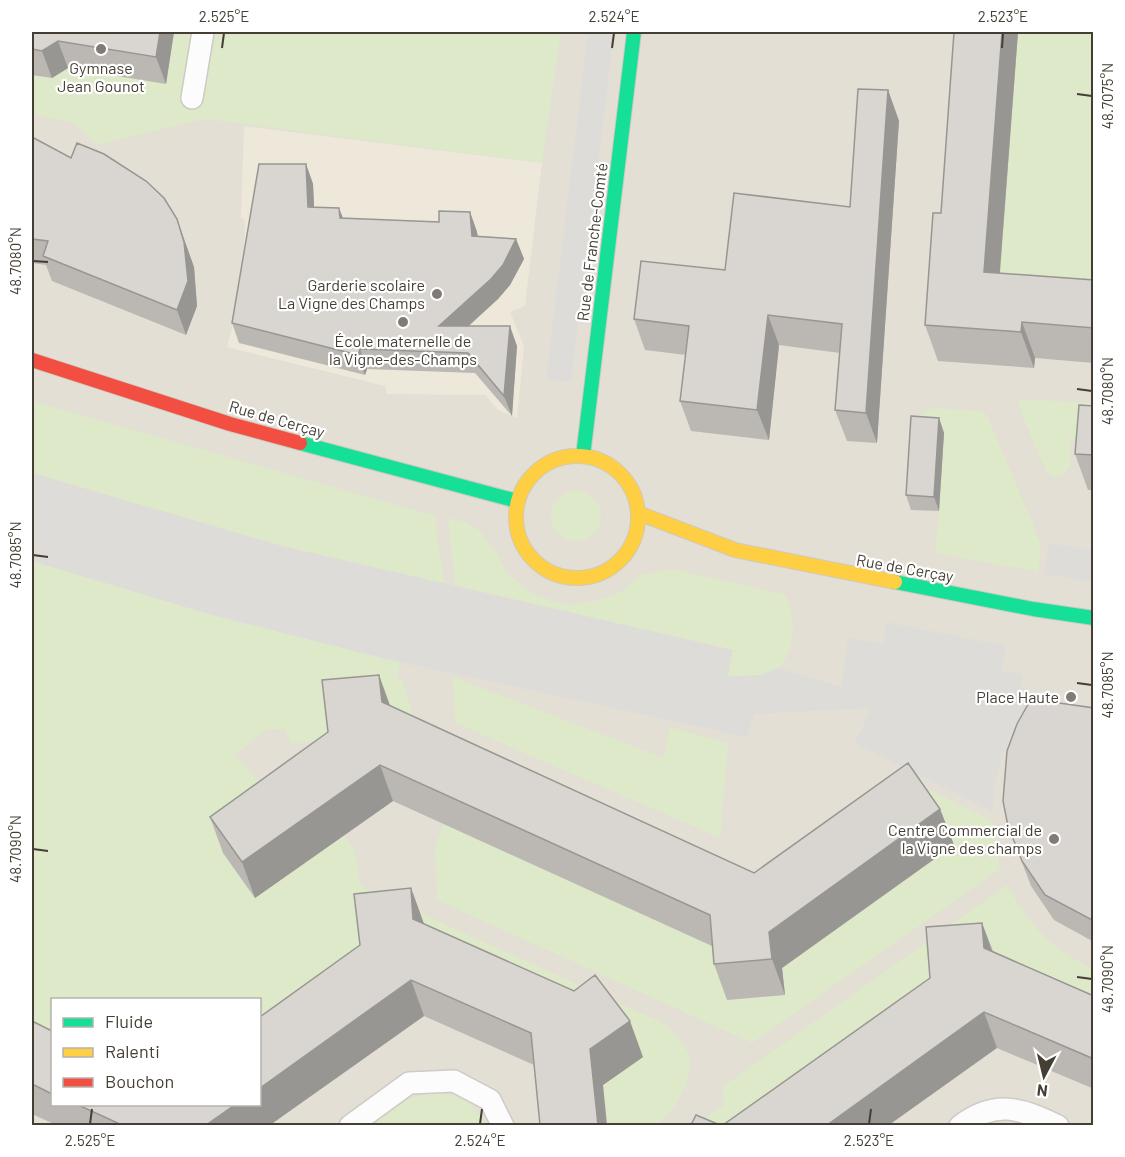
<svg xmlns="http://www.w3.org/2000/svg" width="1125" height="1157" font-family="Barlow,sans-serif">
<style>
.residential{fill:#e3dfd5;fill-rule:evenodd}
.education{fill:#ede8da}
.green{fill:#dde9c8}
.parking{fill:#dedcd8}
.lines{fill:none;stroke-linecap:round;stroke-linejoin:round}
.lane-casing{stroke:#cdcbc6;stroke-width:24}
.fast-casing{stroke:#cecac0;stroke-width:16}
.slow-casing{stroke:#cecac0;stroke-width:16}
.jam-casing{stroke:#cecac0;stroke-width:16}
.lane{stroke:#fdfcfc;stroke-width:21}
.fast{stroke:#16e098;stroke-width:14}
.slow{stroke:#ffcf43;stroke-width:14}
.jam{stroke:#f24e42;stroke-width:14}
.wall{fill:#bbb8b4}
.shaded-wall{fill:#989692}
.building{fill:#d9d6d1;stroke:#989692;stroke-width:1.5}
.ticks{fill:none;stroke:#453e35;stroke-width:2}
.poi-dot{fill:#807b74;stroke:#fff;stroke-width:2}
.labels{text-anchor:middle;stroke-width:4.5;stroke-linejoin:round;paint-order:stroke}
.poi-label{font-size:16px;fill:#453e35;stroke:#fff;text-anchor:end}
.street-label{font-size:16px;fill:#453e35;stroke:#fff}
.neatline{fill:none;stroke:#453e35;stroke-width:2}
.ticks-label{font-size:15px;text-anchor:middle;fill:#453e35}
</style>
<rect width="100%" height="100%" fill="#efede8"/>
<path class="residential" d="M32,32h1061v1093h-1061zM52,1000h208v104h-208z"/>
<path class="education" d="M244,126l298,37 -17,143 -15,6 14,34 -7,72 -19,-8 -13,-15 -98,-1 -2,-8 -158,-39 16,-62 2,-65 -4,-3z"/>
<path class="green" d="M32,32h529l-19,131 -337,-44 -109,26 -22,-22 -42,-9z
M1018,32h75v283l-96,-7z
M1020,399l73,4v38l-23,-2v27l-5,8 -11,3 -7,-4 -29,-68z
M32,401l404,115v15l9,53 -163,-38 -250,-73z
M933,408l48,3 6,4 54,129 -3,28 -103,-19 4,-42 -23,-80 3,-15z
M551 516a25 25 0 1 1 50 0a25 25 0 1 1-50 0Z
M448,518l17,4 14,8 18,23 10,20 24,20 22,8 21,4 25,-5 25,-10 16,-15 31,-6 113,25c12,21 14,55 -6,74 -13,11 -35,9 -50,8l4,-26 -277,-64z
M32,561l184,55 170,43 16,-1 -6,19 6,4 12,37 -76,22 -46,4 -8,-15h-17l-32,26 32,34 -44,65 32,44 89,-63 11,17 6,34 306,139c8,9 19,19 22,31 5,22 -14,59 -34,69 -12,5 -35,0 -48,0l-4,-47 -231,-106 -112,90v-62h-208v61l-20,-10z
M453,677l211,81 6,-31 58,16 -8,95 -265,-115z
M922,791h10l61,30 7,48 -248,174 -315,-143 -2,-53 9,-23 284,129 -1,47 58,-5 -4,-35z
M1007,885c24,42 42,62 86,84v57l-151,-20 -155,119 -94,1 31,-21 -2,-18z
M435,1093c28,3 36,9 52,32l-124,1 33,-25z"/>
<path class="parking" d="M588,32h26l-43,350 -25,-3z
M32,473l250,73 451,104 -5,26 34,-1 15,-7 65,19 6,-50 35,7 3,-22 120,24 -4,24 19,4v13l22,16 -40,49 -8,30 -3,29 -137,-68 16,-35 -117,6 -7,23 -361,-78 -170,-43 -184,-55z
M1049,543l44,7v32l-49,-8z"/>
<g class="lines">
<defs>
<path id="lane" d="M192,98l11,-66
M350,1126l59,-43 45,-2 36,19 13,26
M960,1126c35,-27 61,-18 98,0"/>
<path id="fast" d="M300,443l217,58
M583,456l51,-424
M895,582l138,27 61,9"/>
<path id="slow" d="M516 517a61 61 0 1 1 122 0a61 61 0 1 1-122 0Z
M638,513l97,37 160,32"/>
<path id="jam" d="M32,360l198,64 70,19"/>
</defs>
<use href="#lane" class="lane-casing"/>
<use href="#fast" class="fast-casing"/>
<use href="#slow" class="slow-casing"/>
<use href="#jam" class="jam-casing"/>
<use href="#lane" class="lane"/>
<use href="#fast" class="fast"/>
<use href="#slow" class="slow"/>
<use href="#jam" class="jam"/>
</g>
<path class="wall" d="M32,32h142l-8,52 -98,-16 -16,10 -20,-3z
M954,32h64l-18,241 94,7v83l-59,-5 -1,10 -96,-7 -13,-36 16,-112z
M888,90l11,31 -22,322 -30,-2 -12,-31 5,-57 -61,-8 -10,95 -78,-9 -11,-30 6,-46 -41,-5 -11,-31 91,-49 125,-63z
M32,137l154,108 8,22 3,39 -11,29 -134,-54 -6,-16 -14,-2z
M306,164l7,20 1,23 29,12 96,3 31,-10 7,20 1,4 38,3 8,20 -14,26 -12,14 -29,27 48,20 -5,70 -37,-43 -108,-4 -2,6 -126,-32 -7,-20z
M1094,406v84h-6l-13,-36z
M939,418l5,15 -5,78 -28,-1 -5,-15z
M391,706l363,167 186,-64 14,36 -172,123 3,27 -58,5 -13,-36 -2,-18 -319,-145 -138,97 -32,-45 -13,-36z
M1094,708v234l-40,-22 -23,-34 -23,-60z
M411,888l13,36 219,133 -40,28 -69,-20 -110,-49 -154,109h-214l-24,-11v-93l20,10v73h208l100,-159z
M982,923l11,28 101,45v93l-97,-41 -67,-70z"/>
<path class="shaded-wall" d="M160,32h14l-8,52 -10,-27z
M1002,32h16l-21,276 -13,-36z
M58,41l10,27 -16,10 -10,-27z
M888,90l11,31 -22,322 -11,-30z
M306,164l7,20 2,43 -7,-20z
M339,208l8,20 -7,-10z
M470,212l7,20 2,24 -7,-20z
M177,219l17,48 3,39 -11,29 -9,-25z
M516,239l8,20 -14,26 -12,14 -52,47 -7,-20z
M768,315l11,30 -10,95 -12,-30z
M1022,322l13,36 -1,10 -13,-36z
M510,326l7,20 -5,70 -8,-20z
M360,349l7,20 -2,6 -7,-20z
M939,418l5,15 -5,78 -5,-14z
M379,675l13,36 -10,-9z
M380,765l13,36 -138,97 -13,-36z
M940,809l14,36 -172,123 3,27 -13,-36 -3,-27z
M411,888l13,36 -11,-5z
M982,923l13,36 -11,-11z
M411,980l13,36 -154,109h-64l30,-21h24v-16z
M984,1012l13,36 -108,77h-62z
M630,1021l13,36 -40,28 4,40h-9l-8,-76z"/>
<path class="building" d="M32,32h128l-4,25 -98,-16 -16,10 -10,-2z
M954,32h48l-18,240 110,8v48l-72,-6 -1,10 -96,-7 8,-112h8z
M858,89l30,1 -22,323 -31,-3 7,-86 -74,-9 -11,95 -77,-9 9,-75 -55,-7 7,-58 84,9 9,-77 116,14z
M32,137l39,21 6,-15 27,11 42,27 18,17 13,21 7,23 4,39 -11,29 -134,-54 5,-15 -16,-2z
M259,164h47l2,43 31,1 1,10 99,4v-11l31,1 2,24 44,3 -13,26 -12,14 -52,47h71l-6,70 -36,-43 -108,-4 -2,6 -126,-32z
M1079,405l15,1v49l-19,-1z
M911,416l28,2 -5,79 -28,-2z
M379,675l3,27 372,171 154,-110 32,46 -171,123 3,27 -58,5 -4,-49 -330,-150 -138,97 -32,-45 118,-85 -6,-52z
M1031,699l63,9v213l-49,-26 -23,-34 -14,-35 -5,-25 4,-50 10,-27z
M411,888l2,31 161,72 21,-16 35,46 -40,28 8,76h-58l-9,-92 -120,-53 -151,108v-71l100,-72 -6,-51z
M982,923l2,25 110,48v63l-110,-47 -157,113h-104l207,-147 -4,-51z
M32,1021l20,10v63l-20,-10z
M76,1104h160l-30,21h-84z
M696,1115l24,10h-29z"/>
<path class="ticks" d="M222,48l2,-15M612,48l2,-15M1002,48l1,-15M1077,94l15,2M33,261l15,1M1077,389l15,2M33,555l15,2M1077,683l15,2M33,849l15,2M1077,977l15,2M90,1124l2,-15M480,1124l2,-15M869,1124l2,-15"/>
<g class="poi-dot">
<circle cx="101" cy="49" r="6"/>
<circle cx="437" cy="294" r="6"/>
<circle cx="403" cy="322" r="6"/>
<circle cx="1071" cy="697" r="6"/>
<circle cx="1054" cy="839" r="6"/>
</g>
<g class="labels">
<g class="poi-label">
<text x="101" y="74" text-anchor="middle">Gymnase<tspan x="101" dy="18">Jean Gounot</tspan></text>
<text x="425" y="291">Garderie scolaire<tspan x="425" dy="18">La Vigne des Champs</tspan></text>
<text x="403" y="347" text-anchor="middle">École maternelle de<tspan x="403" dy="18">la Vigne-des-Champs</tspan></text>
<text x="1059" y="703">Place Haute</text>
<text x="1042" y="836">Centre Commercial de<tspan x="1042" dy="18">la Vigne des champs</tspan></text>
</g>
<g class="street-label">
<text transform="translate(592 242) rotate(-83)" y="6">Rue de Franche-Comté</text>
<text transform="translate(277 419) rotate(16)" y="6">Rue de Cerçay</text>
<text transform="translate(905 568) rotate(10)" y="6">Rue de Cerçay</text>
</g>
</g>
<rect width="1125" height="1157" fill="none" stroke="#ffffff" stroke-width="66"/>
<rect x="51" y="998" width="210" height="108" fill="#ffffff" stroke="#b5b2ae" stroke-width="1.5"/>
<rect x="63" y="1018" width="30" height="9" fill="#16e098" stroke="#b5b2ae" stroke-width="1.5"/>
<text x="105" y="1028" font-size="18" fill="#453e35">Fluide</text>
<rect x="63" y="1048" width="30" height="9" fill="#ffcf43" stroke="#b5b2ae" stroke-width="1.5"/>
<text x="105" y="1058" font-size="18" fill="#453e35">Ralenti</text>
<rect x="63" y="1078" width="30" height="9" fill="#f24e42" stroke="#b5b2ae" stroke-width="1.5"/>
<text x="105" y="1088" font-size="18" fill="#453e35">Bouchon</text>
<g transform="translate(1044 1076) rotate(187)" stroke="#ffffff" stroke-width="4.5" paint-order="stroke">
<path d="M0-4.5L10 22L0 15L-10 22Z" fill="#453e35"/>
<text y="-9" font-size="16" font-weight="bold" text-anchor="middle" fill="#453e35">N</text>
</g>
<rect x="33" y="33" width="1059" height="1091" class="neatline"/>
<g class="ticks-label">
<text x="224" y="22">2.525°E</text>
<text x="614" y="22">2.524°E</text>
<text x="1003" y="22">2.523°E</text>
<text transform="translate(1108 96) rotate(-90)" y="5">48.7075°N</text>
<text transform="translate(16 261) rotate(-90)" y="5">48.7080°N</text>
<text transform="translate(1108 391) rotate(-90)" y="5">48.7080°N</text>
<text transform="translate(16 555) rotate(-90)" y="5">48.7085°N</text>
<text transform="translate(1108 685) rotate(-90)" y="5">48.7085°N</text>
<text transform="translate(16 849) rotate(-90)" y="5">48.7090°N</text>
<text transform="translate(1108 979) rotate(-90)" y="5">48.7090°N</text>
<text x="90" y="1146">2.525°E</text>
<text x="480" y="1146">2.524°E</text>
<text x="869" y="1146">2.523°E</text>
</g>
</svg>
